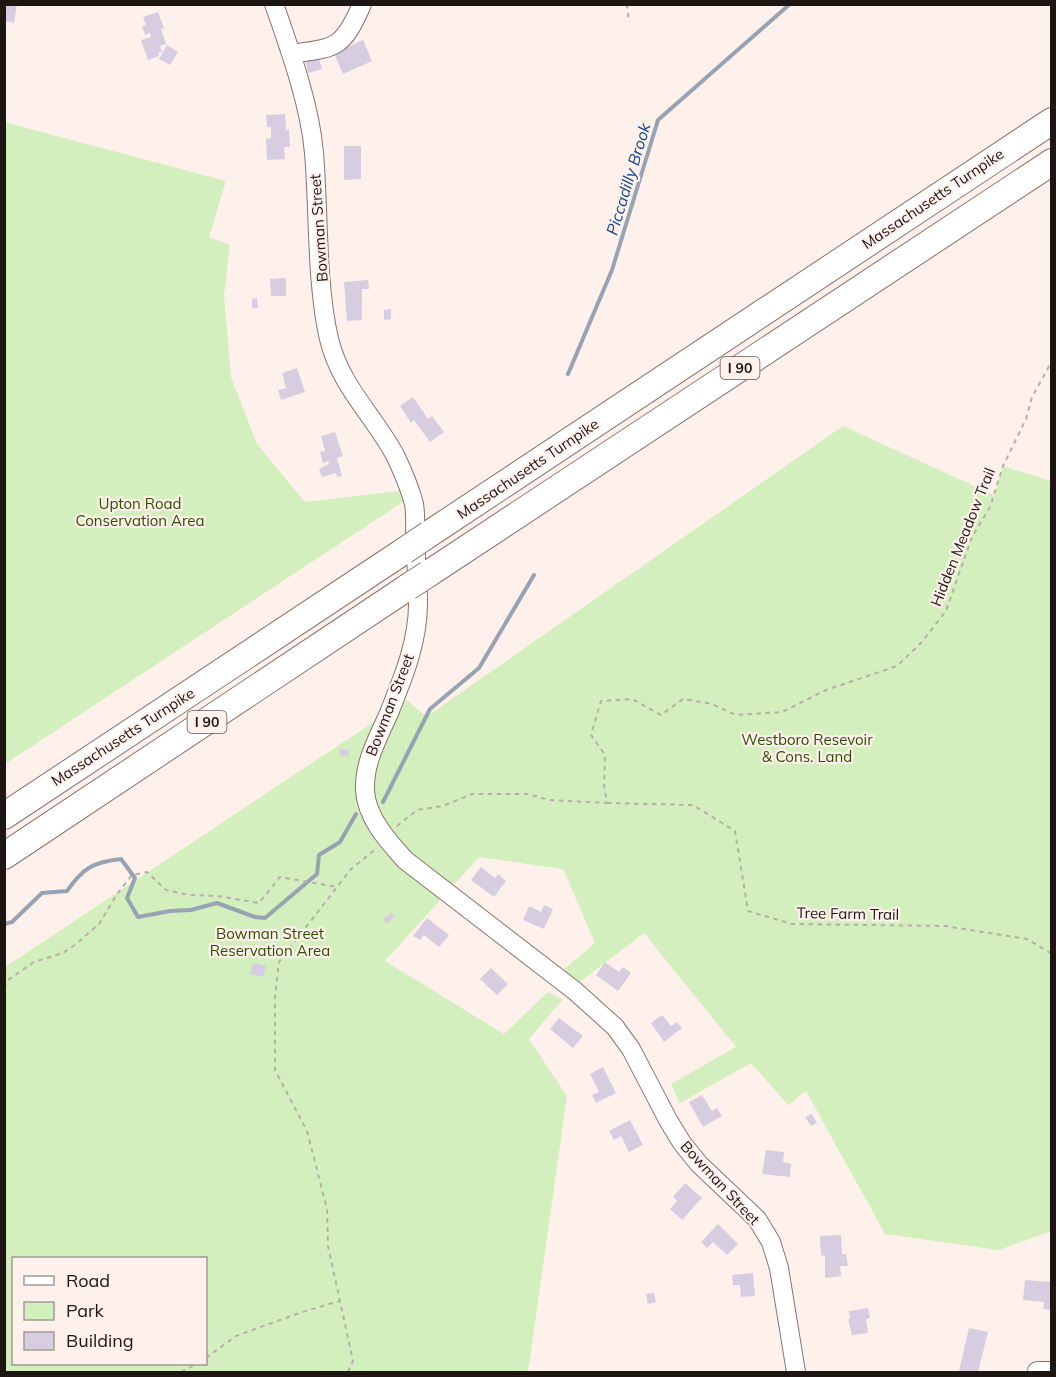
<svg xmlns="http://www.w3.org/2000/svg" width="1056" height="1377" font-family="Mulish,sans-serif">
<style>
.green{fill:#d4efbe;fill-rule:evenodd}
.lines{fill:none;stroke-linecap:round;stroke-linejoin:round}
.stream{stroke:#97a2b3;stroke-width:4}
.building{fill:#d7cde1}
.minor-casing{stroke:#88736b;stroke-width:20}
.highway-casing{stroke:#88736b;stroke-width:28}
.path{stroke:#b9ada9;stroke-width:2;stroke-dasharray:4.5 4.5;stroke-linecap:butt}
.minor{stroke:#fff;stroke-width:18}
.highway{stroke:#fff;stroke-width:26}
.highway-bridge-casing{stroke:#88736b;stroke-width:28;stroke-linecap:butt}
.highway-bridge{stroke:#fff;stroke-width:26}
.labels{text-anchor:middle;stroke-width:4.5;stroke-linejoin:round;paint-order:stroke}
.shield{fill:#fef0eb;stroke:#615754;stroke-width:1.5}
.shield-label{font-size:14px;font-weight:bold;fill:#1e1613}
.street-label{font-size:15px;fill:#1e1613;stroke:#fef0eb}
.park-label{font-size:15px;fill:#2d4e00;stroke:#fef0eb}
.water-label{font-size:16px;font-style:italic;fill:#0a448d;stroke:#fef0eb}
</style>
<rect width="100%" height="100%" fill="#fef0eb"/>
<path class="green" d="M4,122l222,59 -17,56 21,8 -6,50 7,82 26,67 48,58 102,-12 5,6 -407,268z
M843,426l151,69 9,-29 48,15v750l-52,19 -114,-16 -79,-143 -18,14 -37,-42 -71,40 -9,-19 65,-37 -92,-114 -68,52 -12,-16 31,-26 -32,-74 -84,-12 -94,104 119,73 44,-42 15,7 -34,40 38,57 -39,276h-523v-405l402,-267 19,17zM14,1258h192v106h-192z"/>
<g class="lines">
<path class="stream" d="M568,374l44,-104 46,-150 132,-116
M383,802l47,-93 49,-41 55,-93
M4,924l8,-2 30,-29 25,-2c16,-23 26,-29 54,-32l14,19 -8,20 11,19 32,-6 21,-1 26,-7 38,14 10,1 52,-44 2,-19 21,-13 16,-28"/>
</g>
<path class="building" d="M4,4h13l-3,19 -10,-2z
M158,12l6,16 -3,1 5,15 -6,2 2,6 -4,1 1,3 -11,4 -7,-20 10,-3 -1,-4 -5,2 -3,-8 4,-2 -3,-8z
M363,40l9,21 -29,13 -9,-21z
M167,45l11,7 -8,13 -11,-6z
M318,55l4,14 -14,4 -3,-15z
M285,114l1,16h3l1,17h-6l1,12 -18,1 -1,-21 5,-1v-11h-4l-1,-12z
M344,146h17v33l-17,1z
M286,278v18h-15l-1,-17z
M368,280l1,9h-7v31l-15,1 -3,-39z
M257,298l1,10h-6v-9z
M391,309v10l-7,1v-10z
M297,368l8,24 -24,8 -3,-10 8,-2 -4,-15z
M413,397l15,22 4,-3 12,16 -14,10 -16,-22 -3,3 -11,-17z
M335,432l8,24 -6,2 5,18 -5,1 -1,-4 -14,4 -3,-8 10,-5 -1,-3 -5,2 -3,-11 5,-1 -4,-15z
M340,749l9,1 -1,7 -9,-2z
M481,867l14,11 3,-4 8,7 -12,16 -23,-17z
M544,905l9,4 -9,20 -21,-9 6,-14 12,6z
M391,912l4,4 -8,8 -4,-4z
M427,918l22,17 -10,12 -15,-12 -4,5 -7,-4z
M605,962l14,10 4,-5 8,6 -13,18 -22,-16z
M253,963l13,3 -3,11 -13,-3z
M491,968l17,16 -11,11 -17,-16z
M662,1015l9,11 6,-4 5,6 -18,14 -13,-19z
M559,1018l24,18 -10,12 -23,-19z
M603,1067l13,26 -20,10 -4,-8 7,-3 -9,-18z
M702,1095l10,16 5,-3 5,8 -19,11 -14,-25z
M812,1114l5,9 -6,3 -6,-9z
M630,1120l13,25 -14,7 -8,-16 -7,4 -5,-9z
M766,1150l18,2 -1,10 8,2 -1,13 -28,-3z
M685,1183l17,15 -20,22 -12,-11 7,-8 -4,-4z
M718,1224l20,20 -11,11 -14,-13 -6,6 -6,-6z
M841,1235l1,19h4l2,12h-8l1,10 -16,2v-23l-4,1 -1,-20z
M753,1273l2,23 -14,1 -1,-12h-7l-1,-10z
M1025,1280l27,2v28l-9,-1 1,-7 -21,-2z
M654,1293l2,9 -8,2 -2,-10z
M868,1308l2,10 -4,1 2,14 -16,2 -4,-16h2l-1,-8z
M969,1328l19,4 -10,40 -19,-1z"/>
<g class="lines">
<defs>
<path id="minor" d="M274,4c16,46 36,101 40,149 5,59 2,129 15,186 12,49 45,76 67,118 7,15 14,31 18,47 2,11 1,24 1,36 1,21 3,42 3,64 0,38 -15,74 -29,109 -11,25 -25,49 -24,77 1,27 23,51 40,70l170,131 40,36 16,22 37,71 14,23 17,21 58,55 14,23 8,26 17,104
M291,54c44,-6 52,-5 71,-50
M1037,1371h15"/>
<path id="highway" d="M429,534l623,-413
M428,574l624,-412
M4,816l400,-265
M4,856l404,-269"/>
</defs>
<use href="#minor" class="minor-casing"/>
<use href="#highway" class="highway-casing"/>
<path class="path" d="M627,4l2,18
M607,803l86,2 42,26 13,80 44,13 153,2 82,13 25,15
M397,826l20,-16 26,-4 29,-12h55l23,6 57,3 -3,-18 1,-30 -14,-20 10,-34 31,-2 29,16 22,-16 29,5 24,11 46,-3 44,-22 71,-24 24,-23 25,-32 26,-74 18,-30 13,-41 23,-47 6,-22 20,-36
M4,988l4,-8 26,-18 29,-9 13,-9 23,-20 18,-30 15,-19 15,-3 19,18 23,5 28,1 42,7 21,-26 57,10
M206,1358l30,-22 66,-24 38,-11
M181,1372l15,-8
M348,1372l5,-11 -25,-115 -1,-37 -20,-78 -32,-61v-74l4,-34 72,-93 26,-21"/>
<use href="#minor" class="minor"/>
<use href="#highway" class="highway"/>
<defs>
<path id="highway-bridge" d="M404,551l25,-17
M408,587l20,-13"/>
</defs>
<use href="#highway-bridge" class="highway-bridge-casing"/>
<use href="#highway-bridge" class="highway-bridge"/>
</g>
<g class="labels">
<g class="shield">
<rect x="720.5" y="357" width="39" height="22" rx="4.5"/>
<rect x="187.5" y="711" width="39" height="22" rx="4.5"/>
</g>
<g class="shield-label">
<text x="740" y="373">I 90</text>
<text x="207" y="727">I 90</text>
</g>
<g class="street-label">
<text transform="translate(933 199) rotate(-34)" y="5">Massachusetts Turnpike</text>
<text transform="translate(319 228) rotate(-94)" y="5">Bowman Street</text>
<text transform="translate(528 469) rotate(-34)" y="5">Massachusetts Turnpike</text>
<text transform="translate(963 537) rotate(-68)" y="5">Hidden Meadow Trail</text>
<text transform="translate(390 705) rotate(-69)" y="5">Bowman Street</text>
<text transform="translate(123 737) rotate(-33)" y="5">Massachusetts Turnpike</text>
<text transform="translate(848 914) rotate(1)" y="5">Tree Farm Trail</text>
<text transform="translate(720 1183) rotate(47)" y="5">Bowman Street</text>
</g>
<g class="park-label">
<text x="140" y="509">Upton Road<tspan x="140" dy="17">Conservation Area</tspan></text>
<text x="807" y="745">Westboro Resevoir<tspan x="807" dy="17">&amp; Cons. Land</tspan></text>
<text x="270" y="939">Bowman Street<tspan x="270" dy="17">Reservation Area</tspan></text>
</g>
<g class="water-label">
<text transform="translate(628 179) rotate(-73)" y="6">Piccadilly Brook</text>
</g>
</g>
<rect width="1056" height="1377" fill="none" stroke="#1e1613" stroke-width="12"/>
<rect x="12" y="1257" width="195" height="108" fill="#fef0eb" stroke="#a49995" stroke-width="1.5"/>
<rect x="24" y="1276" width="30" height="9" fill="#ffffff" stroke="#a49995" stroke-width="1.5"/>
<text x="66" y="1287" font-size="18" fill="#1e1613">Road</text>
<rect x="24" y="1302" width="30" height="18" fill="#d4efbe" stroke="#a49995" stroke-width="1.5"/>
<text x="66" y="1317" font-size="18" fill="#1e1613">Park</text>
<rect x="24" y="1332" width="30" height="18" fill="#d7cde1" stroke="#a49995" stroke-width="1.5"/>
<text x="66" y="1347" font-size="18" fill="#1e1613">Building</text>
</svg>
